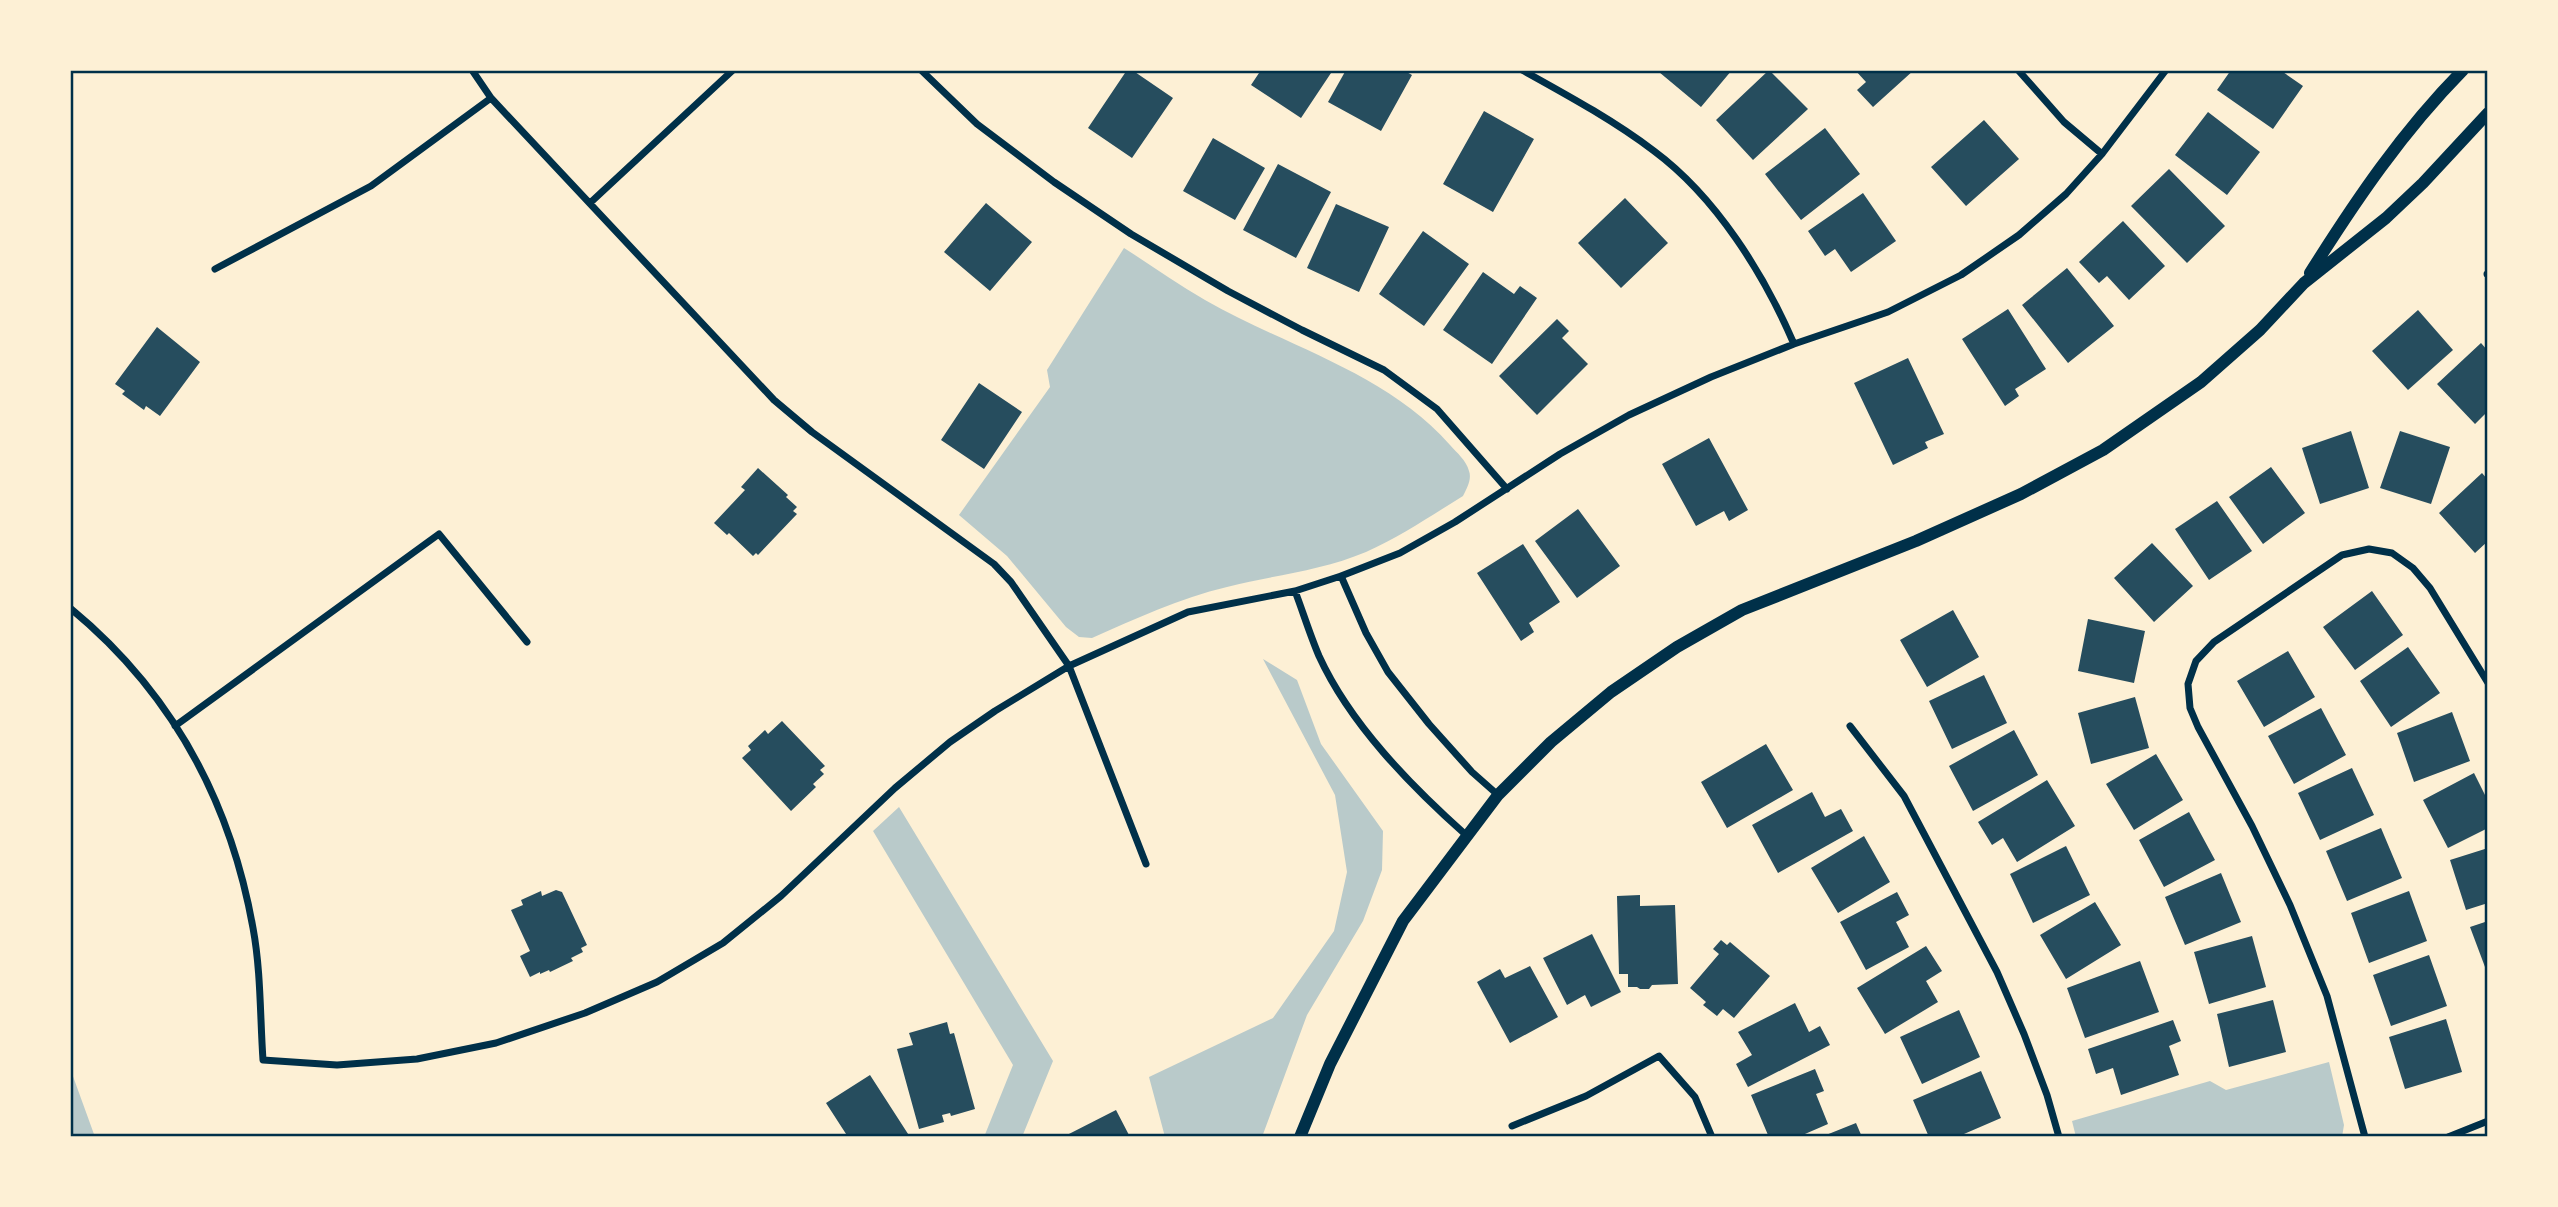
<svg xmlns="http://www.w3.org/2000/svg" width="2558" height="1207" font-family="'Varela Round',sans-serif">
<style>
.green{fill:#b9caca}
.building{fill:#264d5e}
.lines{fill:none;stroke-linecap:round;stroke-linejoin:round}
.minor{stroke:#003049;stroke-width:7}
.tertiary{stroke:#003049;stroke-width:12}
.neatline{fill:none;stroke:#003049;stroke-width:2.5}
</style>
<rect width="100%" height="100%" fill="#fdf0d5"/>
<path class="green" d="M1124,248c27,17 53,36 81,52 82,47 181,72 245,145 7,8 16,15 19,26 3,8 -2,17 -6,25 -31,19 -63,41 -97,56 -45,19 -92,23 -139,35 -47,11 -92,32 -135,51l-13,-1 -13,-10 -59,-71 -48,-41 91,-128 -3,-17z
M1263,659l34,21 24,64 62,87 -1,39 -19,51 -56,94 -45,122h-97l-16,-60 124,-59 61,-87 13,-59 -12,-77z
M899,807l154,254 -31,76h-38l29,-72 -140,-234z
M2329,1062l15,63 -2,12h-266l-4,-16 138,-40 16,9z
M70,1068l25,69h-25z"/>
<path class="building" d="M1127,70h5l41,28 -41,60 -44,-30z
M1261,70h72l-32,48 -50,-33z
M1346,70h57l9,5 -31,56 -53,-29z
M1661,70h71l-31,37 -42,-35z
M1769,70l39,39 -55,51 -37,-40z
M1855,70h59l-41,37 -16,-17 9,-8z
M2231,70h49l23,16 -30,43 -56,-39z
M1484,111l50,28 -41,73 -50,-28z
M2208,112l52,40 -33,43 -52,-40z
M1984,120l35,39 -53,47 -35,-39z
M1825,128l35,46 -59,46 -36,-46z
M1213,138l52,30 -30,52 -52,-29z
M1278,164l53,28 -35,66 -53,-28z
M2169,169l56,57 -38,37 -56,-57z
M1863,193l33,48 -45,31 -16,-23 -10,7 -17,-25z
M1625,198l43,45 -47,45 -43,-45z
M986,203l46,39 -42,49 -46,-39z
M1336,204l53,23 -30,65 -52,-24z
M2123,221l42,45 -36,34 -22,-24 -8,7 -20,-21z
M1423,231l46,33 -45,62 -45,-32z
M2067,268l47,58 -46,37 -46,-58z
M1483,272l31,22 6,-8 17,12 -45,66 -49,-34z
M2008,309l38,60 -31,20 4,7 -14,10 -43,-67z
M2418,310l35,40 -45,40 -36,-39z
M1557,319l12,12 -7,7 26,26 -51,51 -38,-39z
M157,327l43,35 -40,54 -14,-10 -2,4 -22,-16 3,-3 -10,-7z
M2481,343l7,8v60l-13,13 -38,-40z
M1908,358l36,76 -19,8 3,6 -35,17 -39,-82z
M979,383l43,29 -38,57 -43,-29z
M2351,431l18,57 -49,16 -18,-56z
M2400,431l50,16 -19,57 -51,-16z
M1709,438l39,72 -19,11 -5,-10 -28,15 -34,-62z
M2271,467l34,46 -42,31 -34,-47z
M758,468l30,27 -2,2 11,10 -4,4 4,3 -39,41 -2,-2 -3,3 -24,-23 -2,2 -13,-12 31,-33 -4,-3z
M2482,473l6,7v61l-13,12 -36,-40z
M2217,501l35,50 -43,29 -34,-51z
M1578,509l42,57 -43,32 -42,-57z
M2152,543l41,43 -39,36 -40,-44z
M1523,544l37,58 -31,21 5,9 -13,9 -44,-68z
M2372,591l31,44 -48,35 -32,-43z
M1953,610l26,47 -52,30 -27,-47z
M2088,619l57,12 -11,52 -56,-12z
M2408,647l32,46 -49,34 -31,-46z
M2288,651l27,46 -51,30 -27,-46z
M1984,675l23,48 -55,26 -23,-48z
M2135,697l14,51 -58,16 -13,-51z
M2321,708l25,47 -52,29 -26,-48z
M2452,712l18,49 -56,21 -17,-49z
M782,721l43,45 -5,4 4,4 -11,10 3,3 -25,24 -49,-53 9,-8 -3,-4 17,-16 3,4z
M2014,730l24,45 -65,36 -24,-45z
M1766,744l27,46 -66,38 -26,-46z
M2156,754l27,46 -49,30 -28,-46z
M2352,768l22,47 -54,25 -22,-47z
M2474,773l14,28v27l-40,20 -25,-48z
M2047,780l28,46 -58,36 -14,-24 -11,7 -14,-23z
M1812,792l13,25 16,-8 12,22 -75,42 -26,-48z
M2189,812l26,48 -51,27 -25,-47z
M2381,828l21,50 -55,23 -21,-50z
M1864,836l26,46 -52,31 -27,-45z
M2066,846l24,49 -57,28 -23,-49z
M2488,848v55l-22,7 -16,-50z
M2221,873l20,49 -56,23 -20,-48z
M556,890l6,2 25,53 -6,3 2,4 -12,6 2,3 -23,11 -1,-2 -9,4v-2l-10,5 -10,-21 10,-5 -19,-41 12,-5 -2,-5 20,-9 1,5z
M2409,891l18,50 -58,22 -18,-50z
M1897,892l12,23 -13,7 13,25 -43,23 -26,-48z
M1640,895v11l35,-1 3,79 -26,1 -3,4h-9l-3,-2h-9v-13h-9l-2,-78z
M2095,902l26,43 -55,34 -26,-44z
M2488,921v54l-18,-48z
M1592,934l29,58 -30,15 -6,-12 -18,10 -24,-47z
M2252,936l14,51 -57,17 -15,-52z
M1721,940l6,5 3,-3 40,34 -36,42 -11,-9 -6,7 -14,-11 3,-3 -16,-14 29,-34 -6,-5z
M1926,946l16,25 -16,10 12,21 -53,32 -28,-46z
M2429,955l18,51 -56,20 -18,-51z
M2140,961l19,51 -74,26 -18,-50z
M1530,966l28,51 -48,26 -33,-61 23,-13 5,9z
M2273,1000l13,52 -57,15 -12,-53z
M1795,1003l14,29 11,-6 10,19 -82,42 -12,-23 16,-9 -14,-23z
M1959,1010l21,47 -58,27 -22,-47z
M2446,1019l16,53 -57,17 -16,-52z
M2173,1020l8,21 -12,5 10,29 -58,20 -8,-27 -17,6 -8,-25z
M947,1022l3,12 4,-1 21,76 -24,7 -1,-3 -8,2 2,7 -25,7 -22,-80 16,-4 -4,-12z
M1815,1069l9,22 -8,3 12,30 -30,13 -30,-2 -17,-40z
M1981,1071l20,47 -44,19h-28l-16,-37z
M870,1075l40,62h-62l-22,-34z
M1116,1110l14,27h-67z
M1856,1123l6,14h-41z"/>
<g class="lines">
<path class="minor" d="M472,70l19,28 283,302 38,32 182,132 17,18 58,84 77,198
M921,70l56,54 77,58 77,52 97,57 74,39 82,40 53,39 70,80
M1522,70c45,25 91,50 132,81 62,46 110,123 140,193
M2018,70l46,52 38,32
M590,203l143,-133
M215,269l156,-83 120,-88
M2487,274h1
M1341,576l25,57 22,39 41,52 43,48 26,23
M1295,591c8,21 15,44 24,65 31,68 92,130 147,179
M70,608c102,84 160,191 183,320 8,43 7,89 10,132l74,5 80,-6 79,-16 89,-30 72,-31 66,-39 58,-47 114,-108 55,-46 45,-31 74,-45 119,-54 107,-21 46,-15 59,-23 55,-31 105,-68 69,-39 82,-38 83,-33 94,-32 73,-37 58,-40 47,-41 36,-40 64,-84
M175,726l264,-192 88,108
M1850,726l54,70 93,176 27,62 23,61 12,42
M1512,1126l74,-30 73,-40 36,41 17,40
M2365,1137l-38,-141 -37,-91 -38,-79 -54,-99 -8,-19 -2,-24 8,-23 18,-19 128,-87 27,-6 23,4 21,15 17,20 58,95
M2448,1137l40,-16"/>
<path class="tertiary" d="M2310,273c46,-73 92,-141 153,-203
M1300,1137l30,-73 73,-143 95,-126 53,-53 60,-50 66,-45 65,-37 174,-69 105,-47 82,-44 98,-68 59,-52 44,-47 82,-65 37,-35 65,-70"/>
</g>
<rect width="2558" height="1207" fill="none" stroke="#fdf0d5" stroke-width="144"/>
<rect x="72" y="72" width="2414" height="1063" class="neatline"/>
</svg>
